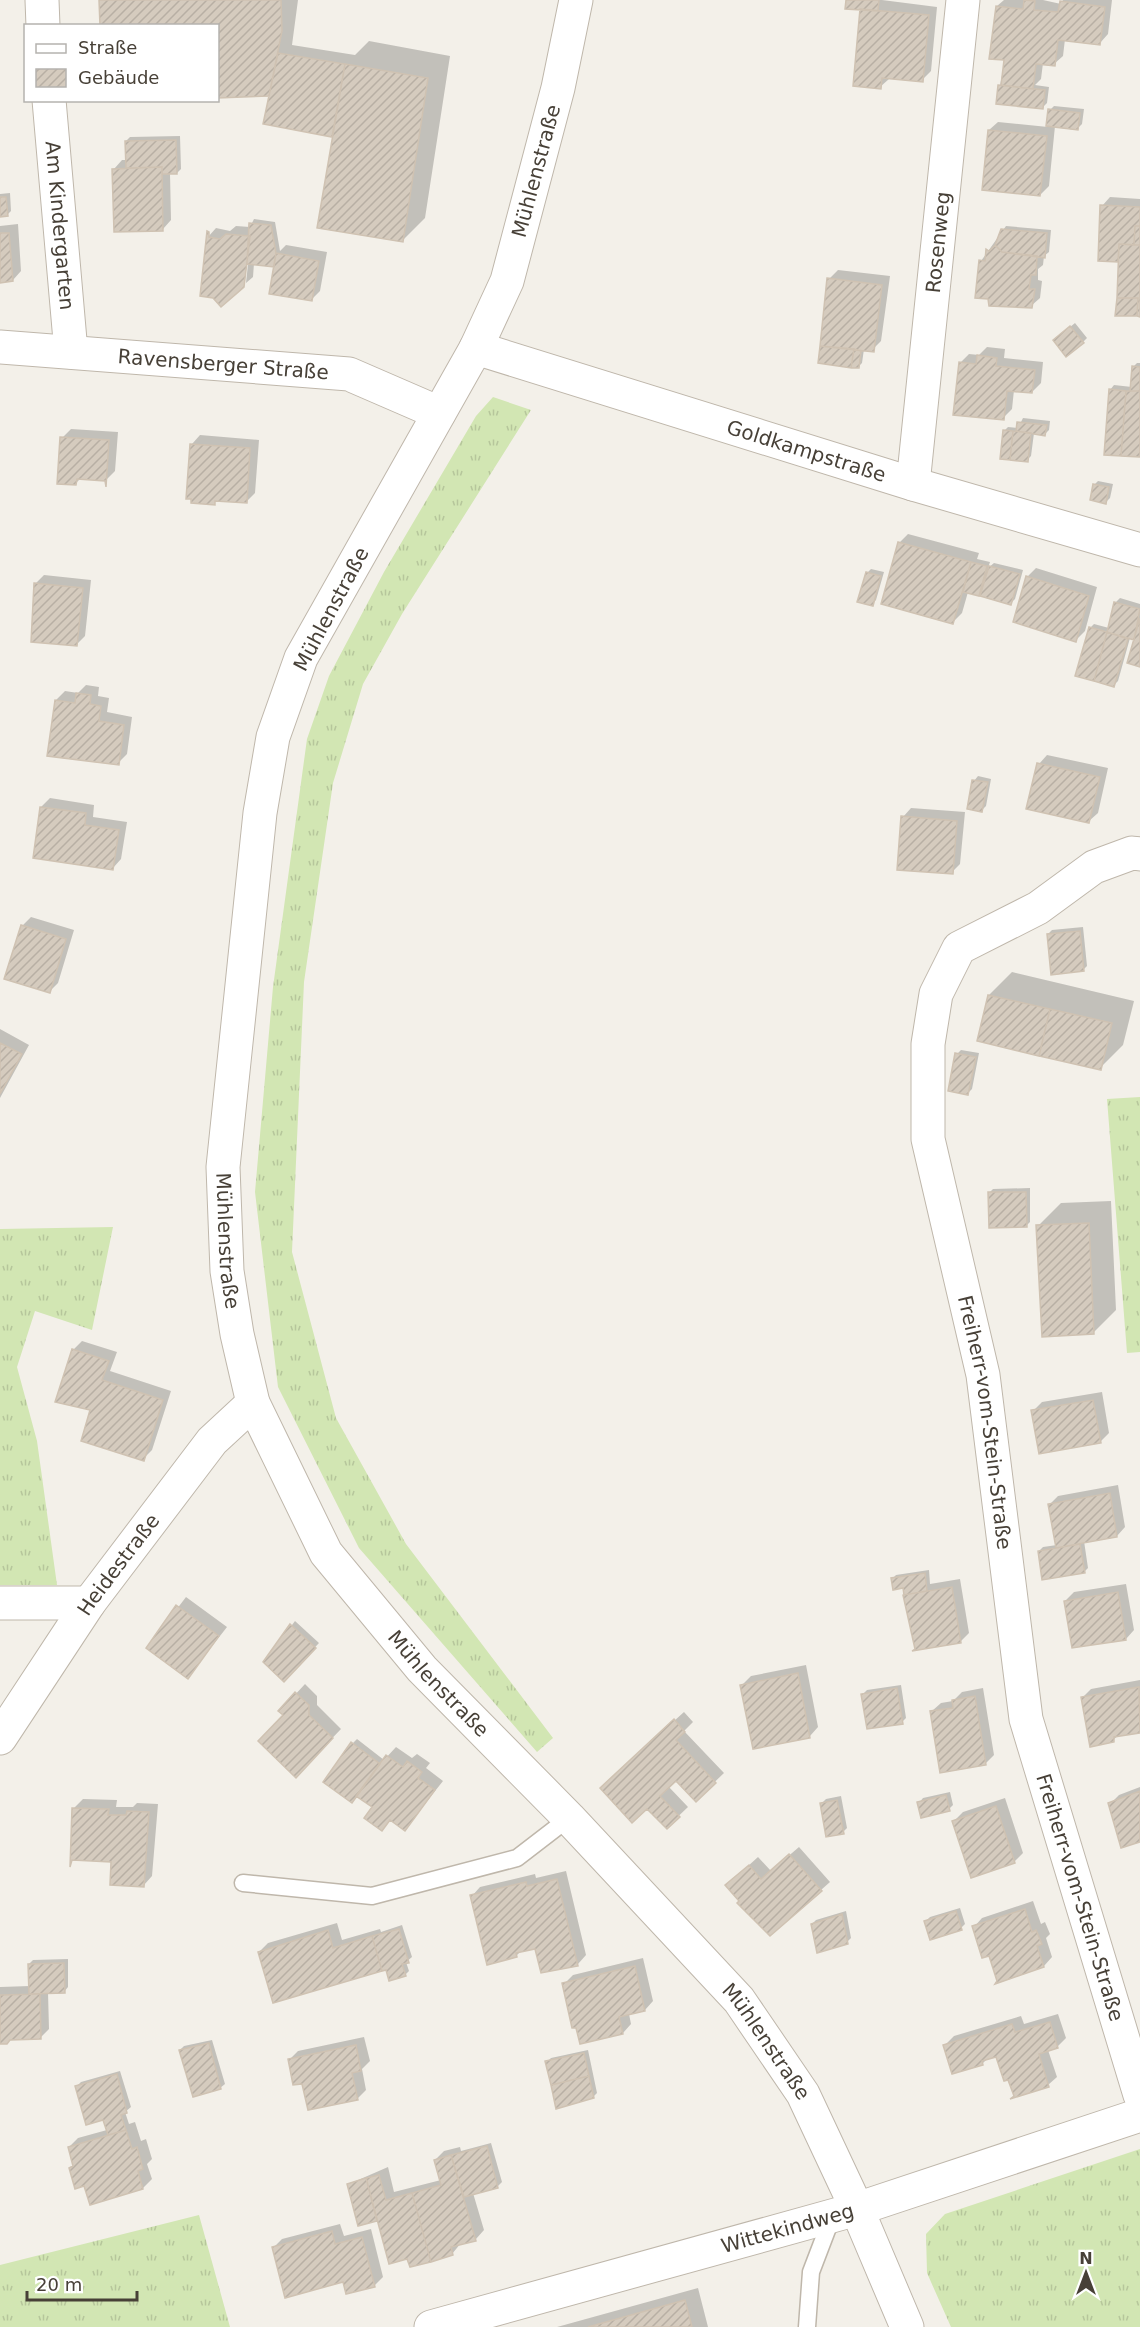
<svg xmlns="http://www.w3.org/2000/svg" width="1140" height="2327" font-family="'DejaVu Sans',sans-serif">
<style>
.grass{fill:url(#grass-tufts)}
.shadow{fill:#0003}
.building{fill:url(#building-hatch);stroke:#cfc2b2;stroke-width:1.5}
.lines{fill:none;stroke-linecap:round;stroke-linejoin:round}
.service-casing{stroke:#bfb7ab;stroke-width:19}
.minor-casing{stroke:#bfb7ab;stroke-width:35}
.tertiary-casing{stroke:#bfb7ab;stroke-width:35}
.service{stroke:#fff;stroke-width:16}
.minor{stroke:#fff;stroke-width:33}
.tertiary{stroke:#fff;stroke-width:33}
.labels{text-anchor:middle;stroke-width:4.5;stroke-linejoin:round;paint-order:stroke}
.street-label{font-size:20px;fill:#474037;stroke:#fff}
</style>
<defs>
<pattern id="grass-tufts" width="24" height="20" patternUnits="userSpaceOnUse" patternTransform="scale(1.5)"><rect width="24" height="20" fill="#d2e6b3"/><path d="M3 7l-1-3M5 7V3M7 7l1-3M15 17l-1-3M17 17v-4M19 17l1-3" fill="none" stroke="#b6c69b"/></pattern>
<pattern id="building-hatch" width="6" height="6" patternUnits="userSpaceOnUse" patternTransform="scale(1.5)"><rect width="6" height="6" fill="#d5cbbe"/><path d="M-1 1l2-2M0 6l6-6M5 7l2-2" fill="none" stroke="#b8afa4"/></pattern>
</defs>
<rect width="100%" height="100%" fill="#f3f0e9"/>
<path class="grass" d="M493,397l38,13 -129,204 -39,70 -30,99 -29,199 -12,270 44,166 70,126 147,194 -16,14 -178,-204 -81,-161 -23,-195 18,-205 34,-248 22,-63 55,-104 92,-156z
M1140,1097v255l-13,1 -20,-254z
M113,1227l-21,103 -57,-19 -18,56 20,74 20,144h-57v-356z
M1140,2149v178h-189l-24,-54 -1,-39 19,-20z
M199,2215l31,112h-230v-62z"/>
<path class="shadow" d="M101,0h197l-6,45 63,10 14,-14 81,15 -25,162 -23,23 -67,-108 -3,2 -62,-40 -52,1v-70z
M848,0h34l55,7 -6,64 -9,9 -33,-1 -9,8 -19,-79z
M1004,0h39l18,4 2,-4h49l-4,34 -8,9 -35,-4 -2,17 -9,8 -11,-1 -2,16 -6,6 14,2 -2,16 -4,4 -43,-21 5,-27 -8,-53z
M1054,106l30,3 -2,15 -4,4 -23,-2 -6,60 -9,9 -51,-65 9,-8 50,5 2,-17z
M180,136l1,33 -4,4h-7l1,47 -8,9 -49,-60 8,-9h5l-1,-19 4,-4z
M10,193l1,18 -4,4h-7v-21z
M1110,197l30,2v98l-20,-36 -21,-1 3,-54z
M254,219l21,3 5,29 6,-6 41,7 -7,39 -9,9 -35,-38 -22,1 -1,14 -7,6 3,-28 -41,-18 8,-9 14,3 6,-5 14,1z
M18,224l3,47 -8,9 -13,1v-55z
M1006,226l45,4 -2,22 -5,4 -1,9 -5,4v11l4,1 -2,17 -9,8 -50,-45z
M838,270l52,6 -9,65 -9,9 -8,-1 -2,14 -4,4 -29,-88z
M1075,323l12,15 -4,4 -24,-6z
M987,347l18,2 -1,9 39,4 -2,21 -9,9 -18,-2 -2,19 -9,9 -43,-55 9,-9 10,1z
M1137,363h3v93l-30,-66 4,-5 18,2 1,-20z
M1023,418l27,3 -1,9 -4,4 -11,-1 -3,23 -4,4 -23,-29 4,-4 10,1z
M71,429l47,3 -3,39 -9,9 -25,-2 -5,5 -14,-45z
M200,435l59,5 -4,53 -9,9 -28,-3 -4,4 -22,-59z
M1098,481l15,3 -3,14 -4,4 -12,-17z
M908,534l71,19 -2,6 13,3 -2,6 6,-5 29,7 -8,29 -4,4 -27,-14 -6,6 -10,-3 -6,21 -9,9 -54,-79z
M1036,568l61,19 -12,44 -9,9 -49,-63z
M871,569l13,3 -8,28 -4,4 -5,-31z
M44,575l47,5 -6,56 -9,9 -41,-61z
M1120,598l20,6v61l-4,-26 -6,-1 -12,43 -4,4 -24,-57 4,-4 15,4 7,-26z
M86,685l13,2 -1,9 11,2 -2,14 25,5 -5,37 -9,9 -62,-63 9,-9 13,2z
M1047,755l61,13 -10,45 -9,8 -50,-57z
M978,776l13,3 -5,27 -4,4 -8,-29z
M50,798l44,7 -1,12 34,5 -6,37 -8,9 -72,-61z
M911,808l54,4 -5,52 -9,9 -48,-56z
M31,917l43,13 -16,53 -9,9 -27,-66z
M1083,927l4,39 -4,4 -35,-36 4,-4z
M1012,972l122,29 -11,44 -23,23 -121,-28 10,-45z
M0,1029l29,16 -29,53z
M961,1050l18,3 -7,36 -4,4 -11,-39z
M1030,1188v34l-4,4 -37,-33 4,-4z
M1111,1201l5,109 -23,23 -55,-107 23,-23z
M82,1341l35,11 -7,19 61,20 -19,59 -9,9 -51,-50 -19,-59z
M1102,1392l7,41 -9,9 -67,-31 9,-9z
M1118,1485l7,42 -8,9 -33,5 4,27 -4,4 -45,-21 4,-4 14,-2 -8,-40 9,-9z
M929,1570l1,14 30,-5 9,54 -9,9 -56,-56 -12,-7 4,-4z
M1126,1584l8,46 -8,9 -61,-38 9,-9z
M186,1597l41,30 -39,50 -40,-30z
M295,1621l24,22 -35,37 -19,-19z
M806,1665l12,62 -8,9 -68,-51 9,-9z
M1140,1680v51l-21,4 -6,5 -30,-43 8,-8z
M305,1684l12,12v9l24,24 -45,47 -11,-61 -5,-4z
M901,1685l5,33 -4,4 -39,-28 4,-4z
M983,1688l11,67 -9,9 -53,-53 9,-8 12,-2 9,-9z
M684,1712l9,10 -9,9 40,42 -28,27 -20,-21 -8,7 20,21 -21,20 -20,-20 -37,-28z
M357,1739l27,21 12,-13 16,11 5,-4 13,9 -4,5 17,13 -38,48 -14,-9 -9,9 -29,-86z
M1140,1787v54l-30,-37 9,-9z
M950,1792l3,13 -4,4 -30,-6 4,-5z
M841,1796l6,32 -4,4 -21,-29 4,-4z
M1005,1798l18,55 -9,9 -60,-41 9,-9z
M83,1799l34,1 -1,7h17l4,-4 21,1 -6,72 -8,9 -32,-25 -38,-52z
M799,1847l31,35 -9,8 -80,11 -5,-24 22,-20 13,14z
M566,1871l20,84 -8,9 -36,7 -5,-24 -15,3 -6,6 -44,-60 8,-9 55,-13 1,4z
M1033,1901l8,23 4,-2 5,12 -4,4 6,19 -8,9 -54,-12 -16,-27 8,-9z
M960,1908l5,16 -4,4 -35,-7 4,-4z
M846,1911l5,27 -4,4 -35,-18 4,-4z
M337,1923l5,17 38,-11 1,3 21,-7 10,32 -6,5 3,9 -4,4 -18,-7 -128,-16 9,-9z
M643,1958l10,43 -8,9 -16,4 2,10 -8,9 -59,-49 9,-9z
M68,1959v28l-4,5h-16l1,37 -9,9 -40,3v-54l30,-1 -1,-22 4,-4z
M1058,2014l8,24 -9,9 -9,3 9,27 -9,8 -51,-30 -9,3 -5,5 -38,-18 9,-9 67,-20 3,8z
M364,2037l6,24 -8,8 4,21 -9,9 -53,-17 -15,-22 9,-9z
M212,2040l13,44 -5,4 -40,-38 4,-4z
M588,2050l9,43 -4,4 -46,-35 4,-4z
M120,2071l11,36 -6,5 4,12 6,-2 6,19 5,-2 6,20 -5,5 5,15 -9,9 -58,-4 -14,-16 3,-3 -5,-18 9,-9 29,-8 -3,-12 -27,-32 4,-4z
M491,2143l11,39 -4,4 -25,7 11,37 -8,9 -15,4 -9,11 -44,4 -59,-74 39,-17 6,25 47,-12 -6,-20 9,-9 16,-4 1,4z
M340,2224l4,12 27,-7 12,48 -8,8 -31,-5 -71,-32 9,-9z
M698,2288l10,39h-151z"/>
<path class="building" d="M99,0h182l1,31 -13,65 -51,2v-72h-118z
M846,0h33l-1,11 -33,-2z
M1024,0l11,1 -1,9 24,2 2,-11 45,6 -5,38 -42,-5 -3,26 -19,-2 -3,25 -32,-4 3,-25 -15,-1 7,-53 27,3z
M860,9l69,6 -6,67 -41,-4 -1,11 -28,-3z
M278,53l67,11 -13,73 -69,-13z
M345,64l83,14 -25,164 -86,-14z
M998,85l47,5 -2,19 -47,-5z
M1048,109l32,4 -2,17 -32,-4z
M988,130l59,6 -7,60 -58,-6z
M176,140l1,34h-15v-7l-36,1 -1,-27z
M162,167l1,64 -49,1 -2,-63z
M0,197h6l2,19 -8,1z
M1100,205l40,2v19h-5l-1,19 -15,-1 -1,18 -20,-1z
M249,223l22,2 5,28 -2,14 -27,-3z
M1135,226h5v19h-6z
M1001,229l46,4 -2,25 -43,-6 -7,-7z
M207,231l2,1v5l11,2 6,-5 24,2 -6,51 -23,20 -8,-9 -13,-2z
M0,233h9l4,48 -13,2z
M1119,244l21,1v72l-3,-1 1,-18h-21z
M995,245l7,7 35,4 -1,19h-5l-2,14h6l-3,19 -43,-2 -1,-7 -13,-1 4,-38 6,1 1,-12 3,2z
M276,253l43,8 -7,40 -43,-7z
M827,278l55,7 -8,67 -54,-6z
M1117,298h21l-1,18h-22z
M1070,326l14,17 -18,14 -13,-17z
M820,346l34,3 -3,19 -33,-5z
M854,349l7,2 -2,17h-8z
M977,355l20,3 -1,8 39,4 -3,23 -25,-2 -3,29 -51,-5 6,-53 17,2z
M1132,366l8,1v24h-10z
M1109,389l17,2 -5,65 -17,-1z
M1126,391h14v66l-19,-1z
M1017,422l30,3 -2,11 -29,-5z
M1003,430l10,1 -3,29 -10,-1z
M1013,431l18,2 -3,29 -18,-2z
M60,437l49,3 -3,47 -1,-6 -28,-2 -1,6 -19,-1z
M190,444l60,4 -3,55 -32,-2v4l-24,-2v-4h-5z
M1093,484l16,3 -3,17 -16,-4z
M898,542l73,20 -18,62 -72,-20z
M971,562l16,4 -8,30 -16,-4z
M989,566l31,8 -9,31 -31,-9z
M866,572l15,4 -8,30 -16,-4z
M1026,576l63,20 -13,46 -63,-20z
M34,583l49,5 -6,58 -46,-4z
M1114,602l26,7 -6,31 -27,-8z
M1140,618v49l-13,-4z
M1089,627l18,5 -13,49 -19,-5z
M1107,632l21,7 -14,48 -20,-6z
M76,693l15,2 -1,9 11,2 -2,15 25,4 -5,40 -72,-9 8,-56 20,3z
M1037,763l63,14 -11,46 -63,-14z
M972,780l16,2 -6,30 -15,-3z
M40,807l46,6 -1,12 34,5 -6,40 -80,-12z
M901,816l56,5 -4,53 -56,-4z
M21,925l45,14 -16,54 -46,-14z
M1080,931l4,40 -33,4 -4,-41z
M988,995l62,14 -11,47 -62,-15z
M1050,1009l62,14 -11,47 -62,-14z
M0,1043l22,11 -22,40z
M955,1053l21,4 -8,38 -20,-4z
M988,1192h38l1,35 -38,1z
M1089,1223l5,111 -52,3 -6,-112z
M72,1349l37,12 -7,19 61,20 -19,61 -63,-20 9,-31 -35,-8z
M1093,1400l8,43 -62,11 -8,-44z
M1110,1493l7,44 -61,11 -8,-44z
M1080,1544l5,29 -43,7 -4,-29z
M925,1573l2,18 -23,4 -1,-7 -10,2 -2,-12z
M952,1587l9,56 -49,8 3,-2 -12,-54z
M1118,1592l8,48 -54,8 -8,-47z
M176,1605l43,31 -31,43 -42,-31z
M290,1624l26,24 -32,34 -21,-20z
M798,1673l12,65 -57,11 -13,-64z
M1139,1687l1,46 -26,4v5l-24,5 -9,-50z
M897,1688l6,36 -36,5 -6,-35z
M295,1692l14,13v10l24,23 -37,40 -38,-37 25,-26 -5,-4z
M975,1696l11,69 -46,8 -10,-62 23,-3 -1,-8z
M674,1719l11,13 -9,8 40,43 -20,19 -20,-21 -16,15 20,21 -13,12 -20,-20 -15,14 -32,-35z
M351,1742l29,22 -28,39 -29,-21z
M386,1755l17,12 4,-6 15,11 -4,6 17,12 -30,41 -15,-11 -8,11 -18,-13 8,-11 -16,-11z
M1140,1791v51l-19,6 -13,-45z
M946,1795l4,16 -29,7 -4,-16z
M837,1800l7,34 -18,3 -6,-34z
M996,1806l19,57 -44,15 -19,-57z
M72,1808l37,1 -1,6h18l1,-4 22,1 -5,75 -34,-2 1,-23 -39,-2 -2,7z
M789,1854l33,37 -52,45 -33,-33 2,-2 -14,-16 24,-20 12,14z
M557,1879l21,87 -37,7 -6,-24 -19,4 1,4 -30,8 -17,-70 56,-13 1,4z
M1025,1909l7,23 4,-2 6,14 -5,2 7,21 -49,17 2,-3 -8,-25 -7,2 -10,-32z
M956,1911l6,19 -32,10 -6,-19z
M842,1914l6,30 -31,9 -6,-29z
M399,1929l10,34 -7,1 4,12 -17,5 -3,-11 -4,1 -10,-35z
M328,1930l5,18 39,-12 10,35 -109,32 -15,-51z
M64,1963l1,30 -36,1 -1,-30z
M635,1966l10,45 -26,6 4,17 -43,10 -4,-16h-4l-10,-45z
M40,1994l1,45 -31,1 -3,4h-7v-49z
M1050,2022l8,26 -19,6 10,33 -39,12 4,-3 -6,-16 -4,1 -8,-24 -14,4 1,4 -31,9 -9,-29 69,-21 3,8z
M209,2043l12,46 -28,8 -14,-47z
M356,2045l5,26 -9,2 6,27 -50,10 -6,-26 -9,1 -5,-26z
M584,2053l5,23 -38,9 -6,-24z
M117,2074l10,39 -6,2 5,15 -18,5 -5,-15 -17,5 -11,-39z
M589,2076l5,22 -38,11 -5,-24z
M126,2130l6,19 5,-2 6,22 -5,2 5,18 -53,16 -6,-19 -9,3 -6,-21 4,-2 -5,-19z
M487,2146l11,42 -34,9 -13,-42z
M451,2155l25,86 -25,6 2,8 -22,7 -19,-69 29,-8 -7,-25z
M379,2175l7,25 26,-7 19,69 -21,5 -3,-8 -18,5 -23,-86z
M366,2178l11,43 -19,5 -11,-42z
M332,2231l3,13 27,-7 13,50 -29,7 -3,-12 -58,16 -13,-51z
M685,2300l7,27h-104z"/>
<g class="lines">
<defs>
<path id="service" d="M243,1883l129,13 145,-38 52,-40
M807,2327l4,-55 21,-55"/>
<g id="minor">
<path d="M42,0l1,26"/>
<path id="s1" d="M49,100l22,252"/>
<path id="s2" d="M0,347l349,27 90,39"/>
<path id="s3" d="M476,348l437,136 227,66"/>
<path id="s4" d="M913,484l50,-484"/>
<path id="s5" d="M1140,854l-8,-1 -38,14 -56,41 -79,40 -23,46 -8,50v95l55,236 43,344 114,376"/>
<path d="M0,1603h89"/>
<path id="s6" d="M0,1738l89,-135 123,-162 41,-38"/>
<path id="s7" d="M431,2327l426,-118 283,-94"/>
</g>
<g id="tertiary">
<path id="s8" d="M576,0l-18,88 -51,193 -31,67 -175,310 -28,79 -13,76 -37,354 4,104 10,63 16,69 73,150 96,116 147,149 170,182 64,94 54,115 50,118"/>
</g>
</defs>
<use href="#service" class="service-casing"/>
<use href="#minor" class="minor-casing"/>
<use href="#tertiary" class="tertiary-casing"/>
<use href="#service" class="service"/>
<use href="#minor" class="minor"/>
<use href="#tertiary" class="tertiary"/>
</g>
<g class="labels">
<g class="street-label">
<text transform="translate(536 171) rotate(-75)" y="7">Mühlenstraße</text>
<text dy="7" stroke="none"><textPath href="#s1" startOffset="126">Am Kindergarten</textPath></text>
<text dy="7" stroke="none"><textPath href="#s4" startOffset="243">Rosenweg</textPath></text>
<text dy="7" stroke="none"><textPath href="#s2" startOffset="224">Ravensberger Straße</textPath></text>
<text dy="7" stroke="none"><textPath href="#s3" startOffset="346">Goldkampstraße</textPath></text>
<text transform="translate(331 609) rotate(-62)" y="7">Mühlenstraße</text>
<text dy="7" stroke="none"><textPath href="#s8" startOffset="1310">Mühlenstraße</textPath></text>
<text dy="7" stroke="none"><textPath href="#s5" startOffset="693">Freiherr-vom-Stein-Straße</textPath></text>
<text dy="7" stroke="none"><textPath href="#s6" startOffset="210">Heidestraße</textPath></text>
<text dy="7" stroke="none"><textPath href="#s8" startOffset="1814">Mühlenstraße</textPath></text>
<text dy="7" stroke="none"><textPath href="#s5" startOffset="1179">Freiherr-vom-Stein-Straße</textPath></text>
<text dy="7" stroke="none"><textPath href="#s8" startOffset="2300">Mühlenstraße</textPath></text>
<text dy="7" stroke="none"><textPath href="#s7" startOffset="370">Wittekindweg</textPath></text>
</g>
</g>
<rect x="24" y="24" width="195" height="78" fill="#ffffff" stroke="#b5b3af" stroke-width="1.5"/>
<rect x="36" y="44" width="30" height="9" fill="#ffffff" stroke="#b5b3af" stroke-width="1.5"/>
<text x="78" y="54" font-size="18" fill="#474037">Straße</text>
<rect x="36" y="69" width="30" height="18" fill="url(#building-hatch)" stroke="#b5b3af" stroke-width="1.5"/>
<text x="78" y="84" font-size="18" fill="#474037">Gebäude</text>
<g transform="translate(1086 2273)" stroke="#ffffff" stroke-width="4.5" paint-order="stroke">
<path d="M0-4.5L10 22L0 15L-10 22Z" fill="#474037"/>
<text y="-9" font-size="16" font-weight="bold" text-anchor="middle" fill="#474037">N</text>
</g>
<path d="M27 2291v9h110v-9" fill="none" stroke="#474037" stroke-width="3"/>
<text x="36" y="2291" font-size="18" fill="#474037" stroke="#ffffff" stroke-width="4.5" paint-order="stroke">20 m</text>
</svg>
